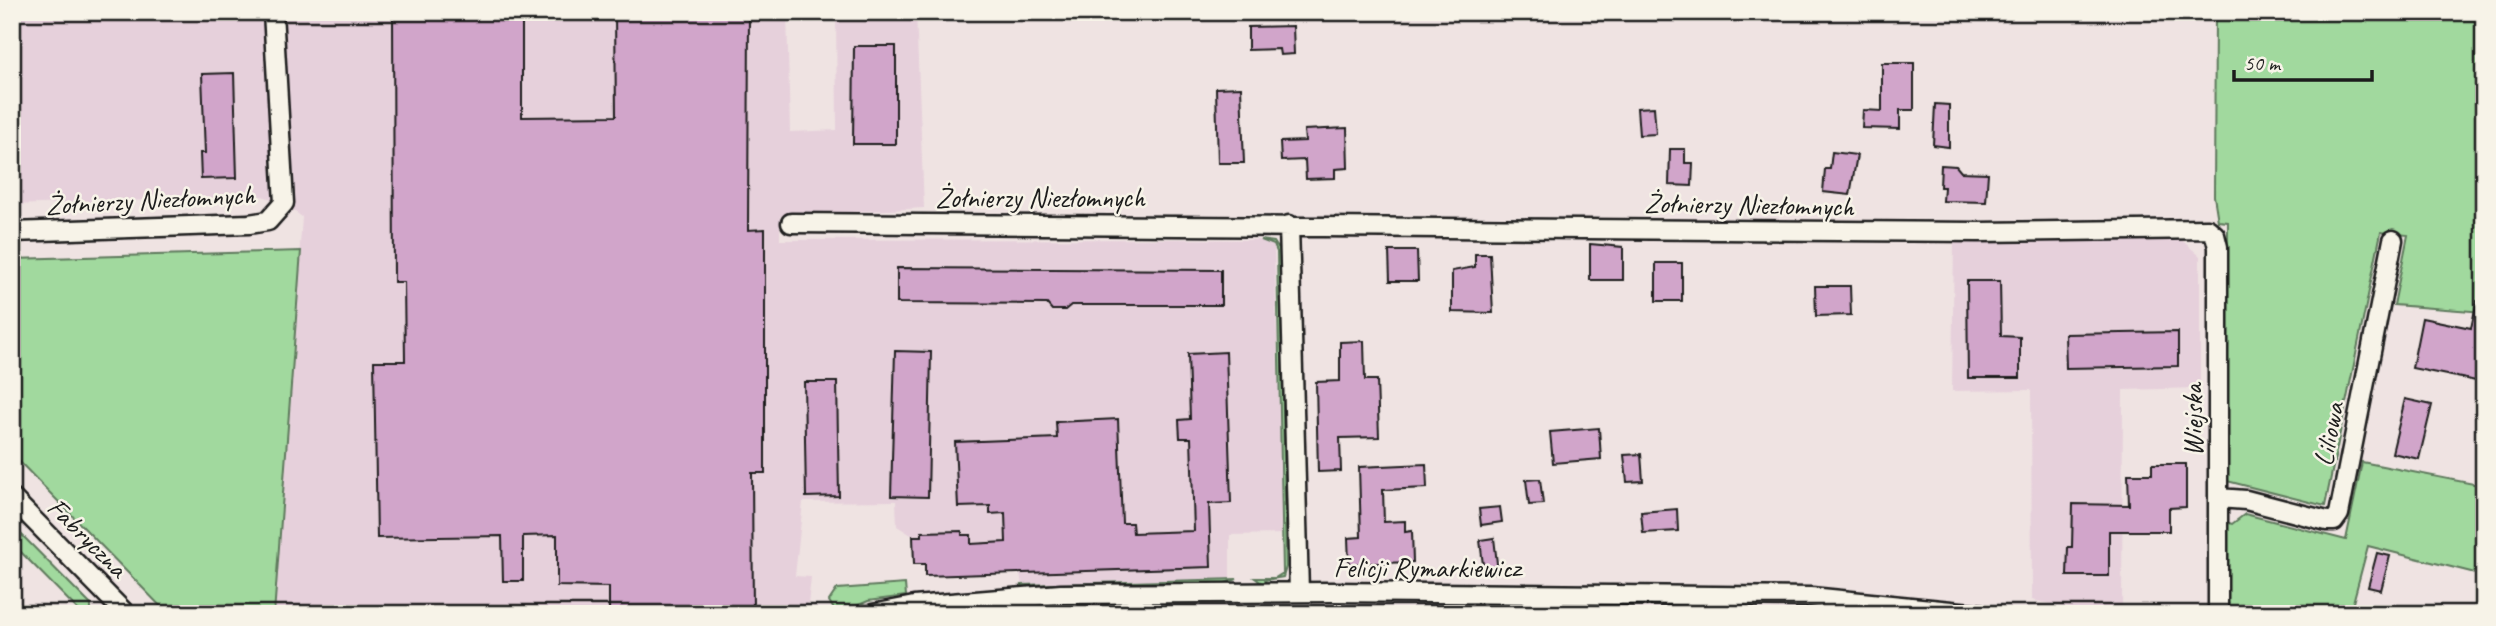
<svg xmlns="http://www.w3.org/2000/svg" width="2496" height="626" font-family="Caveat,sans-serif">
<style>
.built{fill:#e6d0db}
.green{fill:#a1d99e;stroke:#5e7a5d;stroke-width:2}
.building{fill:#d1a5ca;stroke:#1c1c1c;stroke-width:2}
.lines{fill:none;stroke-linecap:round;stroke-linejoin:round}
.minor-casing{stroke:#1c1c1c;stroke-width:23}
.minor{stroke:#f7f3e8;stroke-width:18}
.labels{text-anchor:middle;stroke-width:5;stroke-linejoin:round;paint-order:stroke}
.street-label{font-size:28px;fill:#1c1c1c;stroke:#f7f3e8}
</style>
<rect width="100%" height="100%" fill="#efe3e2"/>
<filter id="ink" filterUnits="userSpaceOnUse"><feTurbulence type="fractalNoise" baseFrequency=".0143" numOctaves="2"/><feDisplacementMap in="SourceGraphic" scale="14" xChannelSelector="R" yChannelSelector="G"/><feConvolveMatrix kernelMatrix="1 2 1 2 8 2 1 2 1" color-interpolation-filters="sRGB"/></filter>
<g filter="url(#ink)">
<path class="built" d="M12,12h775l3,120 47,-2 -1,-118h80l8,196 -144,8v24l393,-1 88,1 13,5 9,289 -53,1v44l-208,6 -2,-12 -95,3v-12h-11l-1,-28 -16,-10 -1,-25 -93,1 -8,74 16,1 -4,37h-533l28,-397 -18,-14 -22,-7 -250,9z
M2177,236l23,20v132l-77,2 -1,224h-26l-64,-14 -1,-210 -79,1 2,-153z
M1244,610v4h-215l12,-1z"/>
<path class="green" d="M2215,12h269v300l-90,-7 14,-70 -27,-3 -56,274 -98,-25 1,-259 -10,-1 -4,-25z
M1261,240l13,2 6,9 6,316 -3,10 -18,3v5l-10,-7h20l8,-5 -6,-321 -3,-7z
M301,251l-27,363h-106l-156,-160v-195z
M2362,462l122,24v81h-3l-2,7 -111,-28 -18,68h-124v-92l6,2 13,-10 101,26z
M12,525l79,80v9h-9l-70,-71z
M1237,579l-15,5 -199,5 -1,-4z
M905,584l1,12 -38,5 -23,10h-10l-6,-10 8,-12z"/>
<path class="building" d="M393,12h129v105l94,-1 -1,-104h134l-1,218 17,-1v244h-13l1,141h-144v-27l-52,-1v-51l-34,1v45h-20l-1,-45 -125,2 -3,-177h31l-1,-79h-10z
M1293,26l1,28 -14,1 -1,-6 -31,1v-23z
M854,46h42v98h-43z
M1882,63h32v47h-14v19l-38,-1 1,-18 19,1z
M234,73l3,105 -36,1 -1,-26h5l-3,-79z
M1241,87l3,76h-26l-2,-75z
M1935,104l14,1v42l-16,-2z
M1654,107l2,27 -17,1 -2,-27z
M1347,128l1,40 -13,1v9l-29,1 -1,-19 -24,1 -1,-19 25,-1 -1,-11z
M1670,149h15v14h8l-1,23 -23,-1z
M1832,152l25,3 -7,40 -27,-3 2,-23h5z
M1941,165l15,1 5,6 27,1 -2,29 -43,-1 1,-14h-4z
M1590,244l33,3v33h-33z
M1389,251h28l1,30h-28z
M1475,254h15l3,59 -41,-1v-41l23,-4z
M1656,263h26v38h-26z
M897,268l324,2v35h-150l-6,5h-13l-5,-6 -150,-1z
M1967,281h33l1,55 19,1v41h-52z
M1815,286h35l1,29 -35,1z
M2477,301h7l-3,81 -69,-14 10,-50 49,10z
M2178,332v34l-112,2 -1,-34z
M1364,341l1,39h12l2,57 -39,1 1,33 -23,1 -2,-90 24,-1v-39z
M895,351l36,1 -3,145 -37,-1z
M1226,352l5,151 -22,1 2,63 -286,9v-12h-11l-1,-28h9v-4l40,-1v4h9v9l35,-2 -1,-29 -15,1v-8l-32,1 -3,-65 102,-4 -1,-16 62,-3 4,104h10l1,10 61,-2 -3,-93h-11l-1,-18 11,-1 -2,-65z
M804,382h33l2,114 -33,1z
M2405,399l27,6 -13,54 -27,-6z
M1599,428l2,31 -48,4 -3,-31z
M1641,454l2,27 -16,1 -3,-27z
M1426,464l1,24 -44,2 1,32 21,-1v11l7,-1 1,31 -64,2 -1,-26 13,-1 -2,-70z
M2152,464h34v43l-17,1v23h-60v45h-42l1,-29h4l1,-43 56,1 -1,-31h24z
M1540,479l3,25 -14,1 -3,-25z
M1500,507l2,15 -21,3 -2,-16z
M1677,509l1,22 -35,2 -2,-21z
M1494,538l4,34 -14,1 -4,-33z
M2377,553l13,3 -9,34 -13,-3z"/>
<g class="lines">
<defs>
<path id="minor" d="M791,223l1188,9 229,-3 7,6 3,12v367
M1289,225l10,367
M12,232l237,-8 19,-3 16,-18 -11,-191
M12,498l114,116
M2218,498l28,2 81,21h7l5,-7 54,-274
M873,614l41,-8 147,-12 271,-2 479,5 170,17"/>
</defs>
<use href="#minor" class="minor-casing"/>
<use href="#minor" class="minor"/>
</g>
</g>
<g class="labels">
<g class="street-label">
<text x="1040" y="207">Żołnierzy Niezłomnych</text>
<text transform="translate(150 199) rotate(-3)" y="10">Żołnierzy Niezłomnych</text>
<text transform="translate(1749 204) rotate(1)" y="10">Żołnierzy Niezłomnych</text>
<text transform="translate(2192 420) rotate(-90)" y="10">Wiejska</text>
<text transform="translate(2328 434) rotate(-79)" y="10">Liliowa</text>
<text transform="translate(88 537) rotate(45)" y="10">Fabryczna</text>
<text x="1427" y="577">Felicji Rymarkiewicz</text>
</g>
</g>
<rect width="2496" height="626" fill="none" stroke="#f7f3e8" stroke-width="42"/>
<rect x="21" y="21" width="2454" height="584" fill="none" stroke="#1c1c1c" stroke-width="2.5" filter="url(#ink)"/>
<path d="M2234 70v10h138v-10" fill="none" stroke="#1c1c1c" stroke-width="3.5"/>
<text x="2244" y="70" font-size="21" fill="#1c1c1c" stroke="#f7f3e8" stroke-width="5" paint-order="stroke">50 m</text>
</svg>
